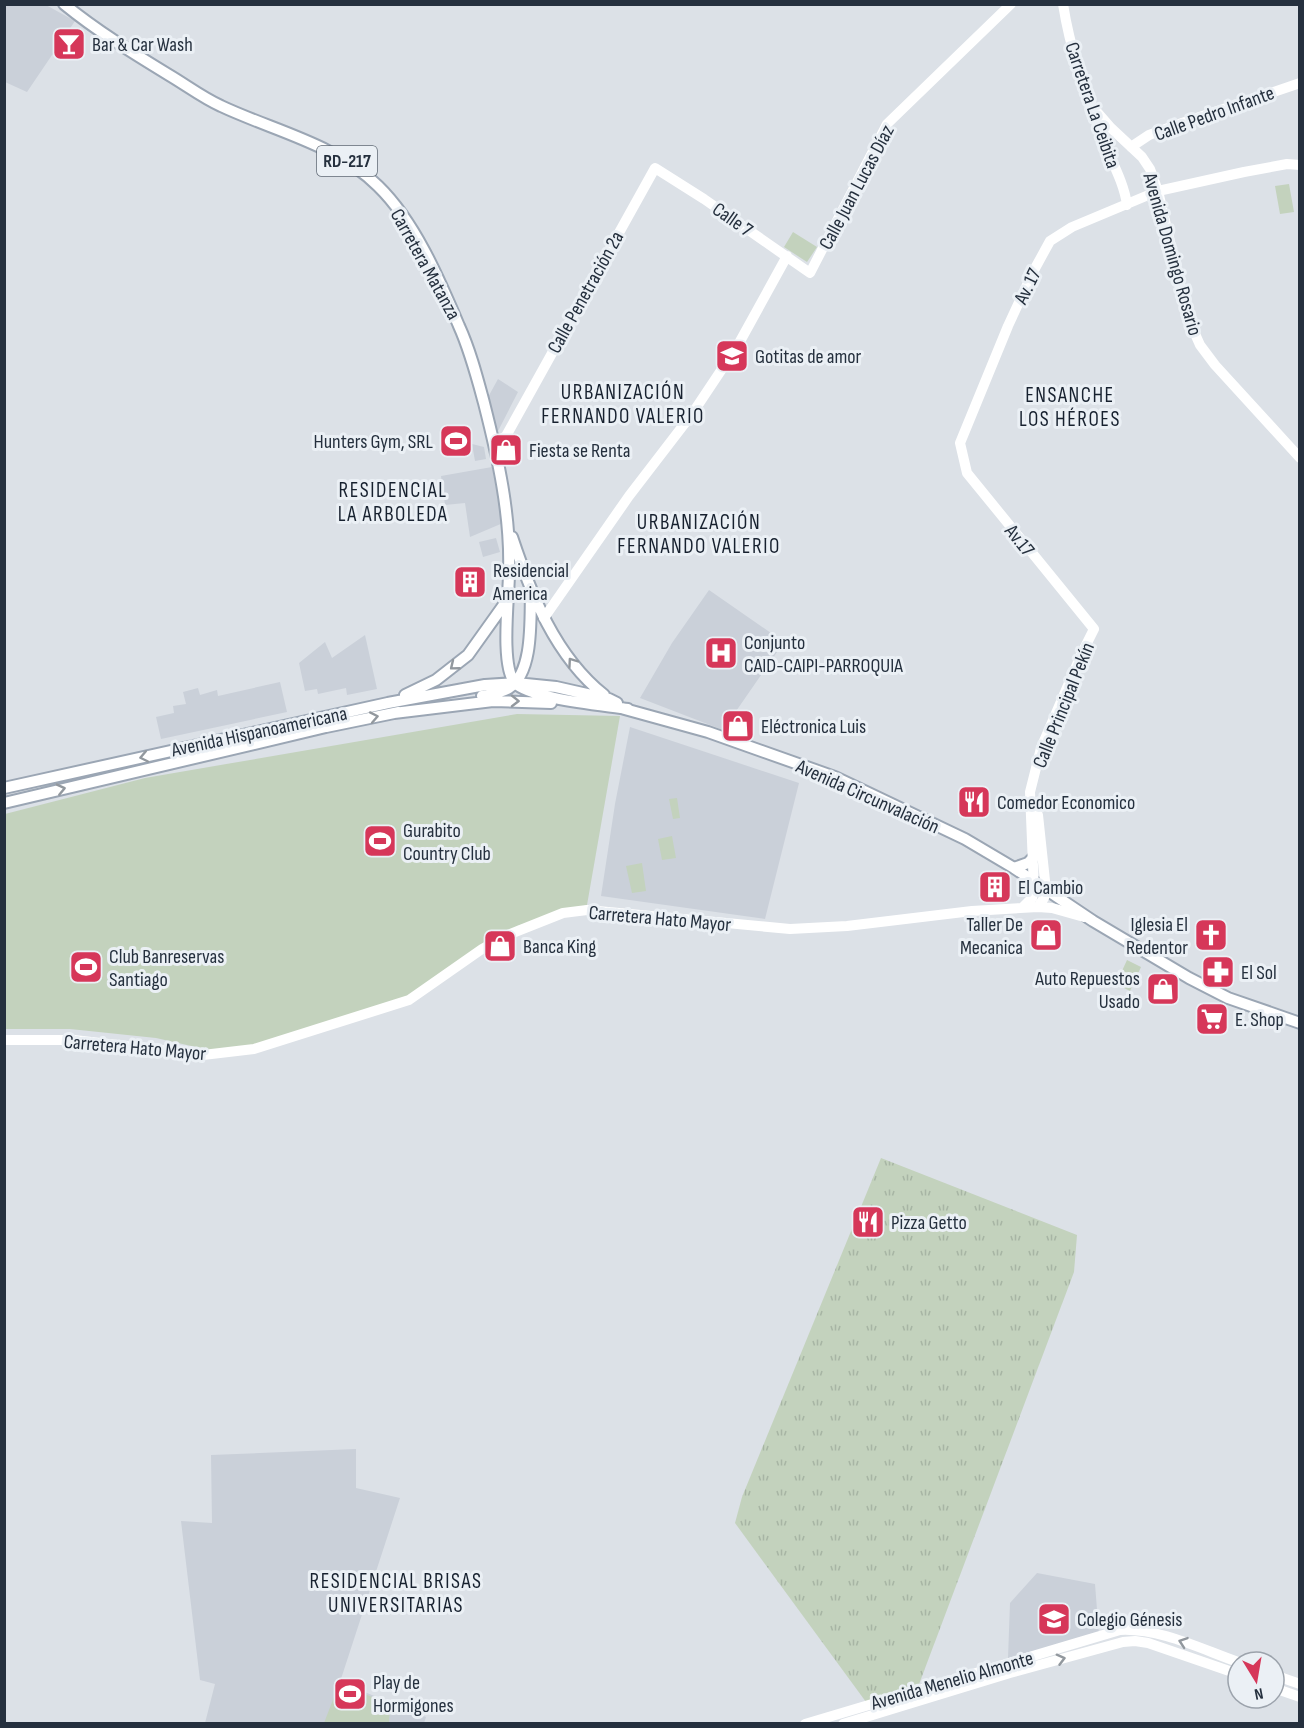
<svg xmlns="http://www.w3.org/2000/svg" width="1304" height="1728" font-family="'Sofia Sans Condensed',sans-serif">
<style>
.built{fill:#cad0d9}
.grass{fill:url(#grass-tufts)}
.garden{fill:#c3d2bd}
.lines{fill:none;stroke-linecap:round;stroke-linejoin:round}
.primary-casing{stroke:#9ba6b4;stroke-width:14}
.secondary{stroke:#fff;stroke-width:10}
.primary{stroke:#fff;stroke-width:10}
.oneway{stroke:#92989e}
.labels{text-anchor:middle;stroke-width:6;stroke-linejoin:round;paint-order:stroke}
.shield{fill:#ebf0f5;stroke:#606a75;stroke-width:1.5}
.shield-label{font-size:18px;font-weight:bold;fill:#25303e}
.poi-label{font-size:20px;fill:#25303e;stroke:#ebf0f5;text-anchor:start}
.street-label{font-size:20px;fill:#25303e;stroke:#ebf0f5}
.neighbourhood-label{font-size:21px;letter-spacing:1.5px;fill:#17212f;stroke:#ebf0f5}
</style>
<defs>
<pattern id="grass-tufts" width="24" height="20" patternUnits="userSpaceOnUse" patternTransform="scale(1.5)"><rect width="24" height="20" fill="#c3d2bd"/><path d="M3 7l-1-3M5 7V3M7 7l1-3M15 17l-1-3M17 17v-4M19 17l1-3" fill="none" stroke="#a7b5a4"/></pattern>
</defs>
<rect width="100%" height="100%" fill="#dce1e7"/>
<path class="built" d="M4,5h42l29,16 -48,71 -22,-10z
M498,379l20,13 -22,43 -9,-36z
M472,444l12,3 2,12 -11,2z
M492,467l11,56 -33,14 -5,-34 -20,2 -4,-29z
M496,538l4,14 -17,5 -4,-15z
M709,590l75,52 -61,88 -83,-32 32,-55z
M365,635l12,54 -30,6 -1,-7 -28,6 -1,-5 -12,2 -6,-28 26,-21 7,16z
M280,682l7,30 -126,27 -5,-22 18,-4 -1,-7 13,-2 -3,-12 15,-4 2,7 17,-5 1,6z
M630,727l169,56 -34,136 -164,-23 14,-92z
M356,1449v39l44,10 -60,184 86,35 -2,6h-219l10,-39 -15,-4 -19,-159 31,2 -1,-68z
M1037,1573l58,11 4,51 -91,23 2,-55z"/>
<path class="grass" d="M881,1158l196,77 -3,37 -156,415 -52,15 -131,-179 7,-26z"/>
<path class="garden" d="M1289,184l5,28 -14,2 -5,-28z
M793,232l24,15 -10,15 -23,-15z
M517,714l103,2 -33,189 -70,21 -111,72 -154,48 -43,4 -53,-12 -86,-9h-65v-215l140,-36z
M677,798l3,20 -7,1 -4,-20z
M672,836l4,22 -14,2 -4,-21z
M642,863l4,28 -14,2 -6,-27z
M1127,960l14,7 -11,24 -14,-7z
M339,1684l51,20 -1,19h-65z"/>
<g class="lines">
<defs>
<path id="primary" d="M64,4c33,27 69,49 105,71 17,10 34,23 52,31 53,25 115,38 157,80 37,36 61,93 81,140 11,24 18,51 25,77 14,55 27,112 25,170 0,23 -9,93 6,110 16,16 88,22 113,26
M512,537c19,57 43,119 92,158
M405,695l31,-15 32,-25 40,-56
M482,696c9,-2 19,-3 27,-8 25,-16 21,-70 22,-97
M621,708l87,24 127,45 130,62 49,29 79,53 96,57 39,20 72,25
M394,713l99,-12 58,2
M4,788l384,-85 97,-18 31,-2 40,4 53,12 8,4
M4,803l322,-76 73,-15
M1014,868l14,-5 5,-5"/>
</defs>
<use href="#primary" class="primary-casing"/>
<path class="secondary" d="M1063,4c7,45 22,88 38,131 8,22 23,46 26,70
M1091,105l20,23 31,29 8,12 8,22 30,127 12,27 15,20 85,93
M1131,147l18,-12 33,-12 118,-40
M494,443l12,-7 149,-268 49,31 106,74 77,-149 124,-120
M544,618l85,-122 63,-82 46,-69 49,-89
M1038,907l6,-9 2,-8 -8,-75
M1022,908l10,-10 2,-8 -4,-98 11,-44 40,-93 13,-26 -127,-156 -7,-30 48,-117 25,-54 17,-31 22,-14 86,-36 86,-19 43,-8 13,1
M4,1040h70l129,15 51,-6 155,-49 73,-51 23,-13 58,-23 24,-3 203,19 57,-3 125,-15 66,-4 14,1 32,9
M1274,1675l26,9
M1274,1688l26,9
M805,1724l315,-94c40,-2 81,19 118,32
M843,1724l167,-51 113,-31 12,-1 13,2 90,31"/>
<use href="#primary" class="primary"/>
</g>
<defs><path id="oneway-chevron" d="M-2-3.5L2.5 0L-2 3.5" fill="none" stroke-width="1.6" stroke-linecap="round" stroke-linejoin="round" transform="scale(1.5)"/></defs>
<g class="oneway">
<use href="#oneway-chevron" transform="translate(572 662) rotate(-125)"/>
<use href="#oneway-chevron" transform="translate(454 666) rotate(141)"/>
<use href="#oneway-chevron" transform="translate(515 701) rotate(1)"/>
<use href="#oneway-chevron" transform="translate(374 717) rotate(-11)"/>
<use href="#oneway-chevron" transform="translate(144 757) rotate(168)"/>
<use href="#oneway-chevron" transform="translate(61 789) rotate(-13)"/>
<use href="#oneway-chevron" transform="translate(1183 1642) rotate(-161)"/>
<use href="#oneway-chevron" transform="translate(1061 1659) rotate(-15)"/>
</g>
<defs>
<symbol id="bar-square" viewBox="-11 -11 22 22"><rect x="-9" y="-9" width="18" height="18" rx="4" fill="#d63759" stroke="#ebf0f5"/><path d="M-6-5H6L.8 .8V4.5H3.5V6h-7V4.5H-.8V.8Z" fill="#fff"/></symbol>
<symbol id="university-square" viewBox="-11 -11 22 22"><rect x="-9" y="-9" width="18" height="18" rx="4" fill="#d63759" stroke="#ebf0f5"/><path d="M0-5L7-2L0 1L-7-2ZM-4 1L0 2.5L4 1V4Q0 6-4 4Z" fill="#fff"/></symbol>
<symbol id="stadium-square" viewBox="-11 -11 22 22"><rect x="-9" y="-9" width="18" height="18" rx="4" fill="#d63759" stroke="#ebf0f5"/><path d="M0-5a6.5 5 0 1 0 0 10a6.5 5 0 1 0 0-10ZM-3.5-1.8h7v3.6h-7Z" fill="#fff"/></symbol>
<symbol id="shop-square" viewBox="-11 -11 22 22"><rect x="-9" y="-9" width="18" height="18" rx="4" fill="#d63759" stroke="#ebf0f5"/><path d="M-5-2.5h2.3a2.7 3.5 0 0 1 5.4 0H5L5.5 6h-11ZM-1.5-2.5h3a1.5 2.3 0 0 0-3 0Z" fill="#fff"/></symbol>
<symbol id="building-square" viewBox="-11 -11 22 22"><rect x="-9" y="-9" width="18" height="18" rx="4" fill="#d63759" stroke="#ebf0f5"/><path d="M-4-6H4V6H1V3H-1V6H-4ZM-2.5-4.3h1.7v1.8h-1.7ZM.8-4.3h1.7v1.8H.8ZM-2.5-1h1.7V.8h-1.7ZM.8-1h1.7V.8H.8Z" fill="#fff"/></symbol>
<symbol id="hospital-square" viewBox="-11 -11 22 22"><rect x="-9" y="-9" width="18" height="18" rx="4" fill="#d63759" stroke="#ebf0f5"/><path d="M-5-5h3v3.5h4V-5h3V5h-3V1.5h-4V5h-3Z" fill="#fff"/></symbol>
<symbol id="restaurant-square" viewBox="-11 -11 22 22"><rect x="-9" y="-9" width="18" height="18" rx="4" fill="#d63759" stroke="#ebf0f5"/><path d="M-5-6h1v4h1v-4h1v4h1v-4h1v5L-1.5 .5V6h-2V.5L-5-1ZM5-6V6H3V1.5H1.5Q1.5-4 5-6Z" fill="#fff"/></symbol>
<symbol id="church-square" viewBox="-11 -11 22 22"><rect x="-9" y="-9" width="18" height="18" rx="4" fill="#d63759" stroke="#ebf0f5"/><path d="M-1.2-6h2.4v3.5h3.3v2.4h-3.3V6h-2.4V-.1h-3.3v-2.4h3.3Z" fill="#fff"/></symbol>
<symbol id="pharmacy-square" viewBox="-11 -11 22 22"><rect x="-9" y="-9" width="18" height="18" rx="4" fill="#d63759" stroke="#ebf0f5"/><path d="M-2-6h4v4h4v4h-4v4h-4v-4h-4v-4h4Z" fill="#fff"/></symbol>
<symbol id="supermarket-square" viewBox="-11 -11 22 22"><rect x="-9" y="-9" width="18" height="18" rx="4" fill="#d63759" stroke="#ebf0f5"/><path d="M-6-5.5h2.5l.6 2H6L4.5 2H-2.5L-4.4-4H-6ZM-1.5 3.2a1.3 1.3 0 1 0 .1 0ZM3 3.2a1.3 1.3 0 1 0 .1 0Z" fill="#fff"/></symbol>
</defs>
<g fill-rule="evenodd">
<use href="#bar-square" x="50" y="25" width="38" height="38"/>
<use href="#university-square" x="713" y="337" width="38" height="38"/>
<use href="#stadium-square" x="437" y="422" width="38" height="38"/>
<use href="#shop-square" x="487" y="431" width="38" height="38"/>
<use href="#building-square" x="451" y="563" width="38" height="38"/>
<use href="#hospital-square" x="702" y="634" width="38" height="38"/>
<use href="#shop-square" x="719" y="707" width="38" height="38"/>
<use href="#restaurant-square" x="955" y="783" width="38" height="38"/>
<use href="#stadium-square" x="361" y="822" width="38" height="38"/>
<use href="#building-square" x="976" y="868" width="38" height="38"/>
<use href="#shop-square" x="1027" y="916" width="38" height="38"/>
<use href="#church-square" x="1192" y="916" width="38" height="38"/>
<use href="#shop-square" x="481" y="927" width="38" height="38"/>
<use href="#stadium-square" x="67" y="948" width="38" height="38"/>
<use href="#pharmacy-square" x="1199" y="953" width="38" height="38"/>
<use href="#shop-square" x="1144" y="970" width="38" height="38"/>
<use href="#supermarket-square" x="1193" y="1000" width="38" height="38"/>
<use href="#restaurant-square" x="849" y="1203" width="38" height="38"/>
<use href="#university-square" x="1035" y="1600" width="38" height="38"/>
<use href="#stadium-square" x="331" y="1675" width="38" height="38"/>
</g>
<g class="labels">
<rect class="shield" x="317" y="146" width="60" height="30" rx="4.5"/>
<g class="shield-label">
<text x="347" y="167">RD-217</text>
</g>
<g class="poi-label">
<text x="92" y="51">Bar &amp; Car Wash</text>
<text x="755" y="363">Gotitas de amor</text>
<text x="433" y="448" text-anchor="end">Hunters Gym, SRL</text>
<text x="529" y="457">Fiesta se Renta</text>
<text x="493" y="577">Residencial<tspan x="493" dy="23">America</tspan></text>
<text x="744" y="649">Conjunto<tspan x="744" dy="23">CAID-CAIPI-PARROQUIA</tspan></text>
<text x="761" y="733">Eléctronica Luis</text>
<text x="997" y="809">Comedor Economico</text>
<text x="403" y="837">Gurabito<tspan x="403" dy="23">Country Club</tspan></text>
<text x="1018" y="894">El Cambio</text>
<text x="1023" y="931" text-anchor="end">Taller De<tspan x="1023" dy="23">Mecanica</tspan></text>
<text x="1188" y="931" text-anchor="end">Iglesia El<tspan x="1188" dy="23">Redentor</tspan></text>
<text x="523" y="953">Banca King</text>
<text x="109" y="963">Club Banreservas<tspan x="109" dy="23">Santiago</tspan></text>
<text x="1241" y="979">El Sol</text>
<text x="1140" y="985" text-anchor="end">Auto Repuestos<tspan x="1140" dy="23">Usado</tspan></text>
<text x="1235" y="1026">E. Shop</text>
<text x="891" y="1229">Pizza Getto</text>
<text x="1077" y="1626">Colegio Génesis</text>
<text x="373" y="1689">Play de<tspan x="373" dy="23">Hormigones</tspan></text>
</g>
<g class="street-label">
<text transform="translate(1093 105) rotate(71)" y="7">Carretera La Ceibita</text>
<text transform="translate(1214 113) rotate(-20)" y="7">Calle Pedro Infante</text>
<text transform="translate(856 187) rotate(-62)" y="7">Calle Juan Lucas Díaz</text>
<text transform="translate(733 219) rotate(35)" y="7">Calle 7</text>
<text transform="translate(1173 254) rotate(74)" y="7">Avenida Domingo Rosario</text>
<text transform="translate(426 264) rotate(61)" y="7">Carretera Matanza</text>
<text transform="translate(1027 286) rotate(-64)" y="7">Av. 17</text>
<text transform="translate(585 292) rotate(-61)" y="7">Calle Penetración 2a</text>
<text transform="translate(1020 540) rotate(51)" y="7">Av.17</text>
<text transform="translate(1063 705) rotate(-68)" y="7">Calle Principal Pekín</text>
<text transform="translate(259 731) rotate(-12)" y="7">Avenida Hispanoamericana</text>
<text transform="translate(868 796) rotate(24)" y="7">Avenida Circunvalación</text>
<text transform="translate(660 918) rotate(5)" y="7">Carretera Hato Mayor</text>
<text transform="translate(135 1047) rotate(5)" y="7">Carretera Hato Mayor</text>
<text transform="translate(952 1680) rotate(-16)" y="7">Avenida Menelio Almonte</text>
</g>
<g class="neighbourhood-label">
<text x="623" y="399">URBANIZACIÓN<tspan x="623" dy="24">FERNANDO VALERIO</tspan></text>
<text x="1070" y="402">ENSANCHE<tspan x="1070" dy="24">LOS HÉROES</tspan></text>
<text x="393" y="497">RESIDENCIAL<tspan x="393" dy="24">LA ARBOLEDA</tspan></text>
<text x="699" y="529">URBANIZACIÓN<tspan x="699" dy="24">FERNANDO VALERIO</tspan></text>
<text x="396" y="1588">RESIDENCIAL BRISAS<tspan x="396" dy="24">UNIVERSITARIAS</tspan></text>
</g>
</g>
<rect width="1304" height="1728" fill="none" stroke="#25303e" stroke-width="12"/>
<g transform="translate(1256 1680) rotate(169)"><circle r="28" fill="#ebf0f5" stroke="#9ca3ac" stroke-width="1.5"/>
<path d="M0-4.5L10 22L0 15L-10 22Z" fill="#d63759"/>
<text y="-9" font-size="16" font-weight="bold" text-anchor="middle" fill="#25303e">N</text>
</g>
</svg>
